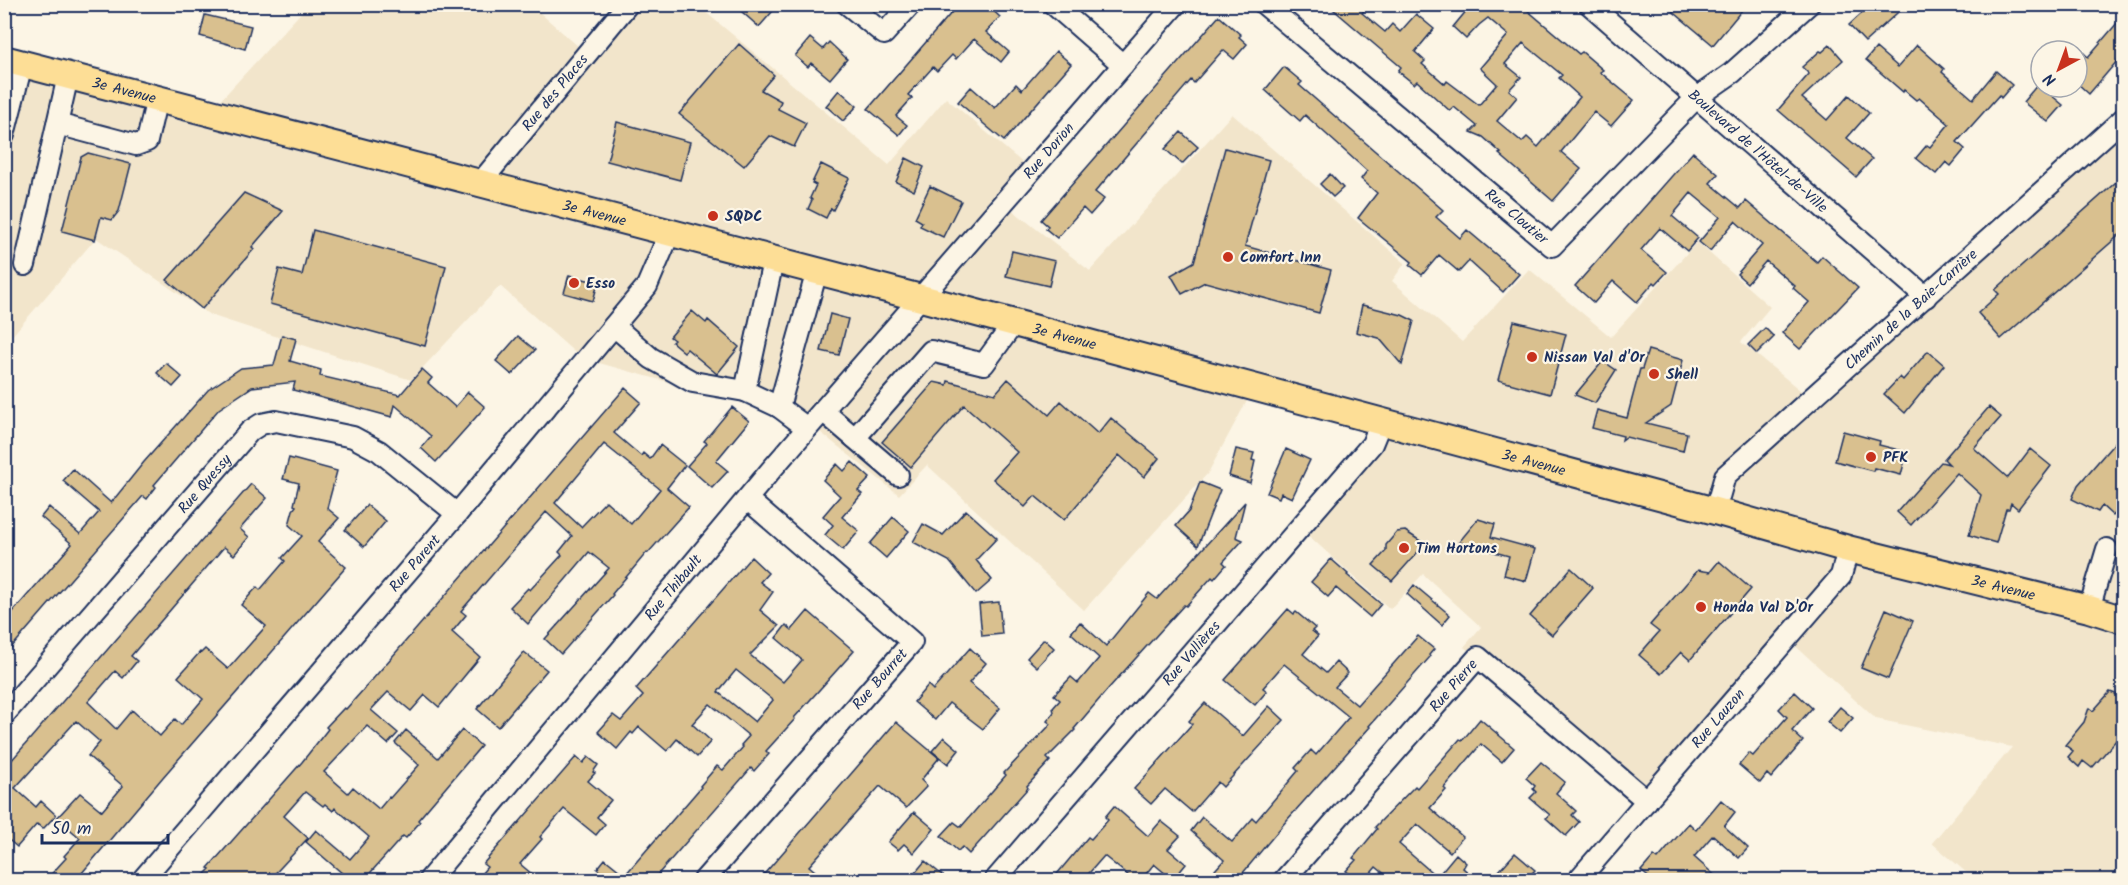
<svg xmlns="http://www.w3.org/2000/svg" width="2128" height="885" font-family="Kalam,sans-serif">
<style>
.built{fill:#f2e5cb}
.building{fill:#d9c08f;stroke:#1b2f5e;stroke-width:1.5;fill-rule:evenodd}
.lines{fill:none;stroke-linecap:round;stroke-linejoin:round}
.minor-casing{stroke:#1b2f5e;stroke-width:24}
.major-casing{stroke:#1b2f5e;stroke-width:30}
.minor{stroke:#fcf5e5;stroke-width:20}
.major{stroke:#fdde96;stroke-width:26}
.poi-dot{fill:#c8321e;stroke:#fcf5e5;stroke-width:2}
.labels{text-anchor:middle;stroke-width:4.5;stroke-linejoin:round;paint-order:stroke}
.street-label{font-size:15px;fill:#1b2f5e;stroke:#fcf5e5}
.poi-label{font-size:15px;font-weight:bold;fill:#1b2f5e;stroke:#fcf5e5;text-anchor:start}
</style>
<rect width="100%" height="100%" fill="#fcf5e5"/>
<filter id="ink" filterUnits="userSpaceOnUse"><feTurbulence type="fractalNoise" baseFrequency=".0167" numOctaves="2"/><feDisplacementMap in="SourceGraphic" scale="12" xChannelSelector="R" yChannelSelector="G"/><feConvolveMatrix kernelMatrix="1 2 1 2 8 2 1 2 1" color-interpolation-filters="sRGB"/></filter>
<g filter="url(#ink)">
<path class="built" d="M308,5h223l48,42 35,-42h83l192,160 57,-67 85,72 -29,32 88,69 142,-157 173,149 -13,18 70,61 67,-73 82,68 86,-95 73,65 -29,35 76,62 306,-285v761h-148l-43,-37 80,-96 -136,-28 -86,-78 -143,164 -183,-158 17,-20 -58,-53 -33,35 -90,-81 58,-50 18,-43 -127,-38 -41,76 -124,137 -157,-145 -28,30 -94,-75 -224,-62 -81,-72 -89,94 -201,-65 -114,-77 -91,106v-276l202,47z"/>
<path class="building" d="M733,4h46l-20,23z
M959,4h27l14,13 -14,15 23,20 -8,10 -27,-23 -18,20 -4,-4 -15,16 -4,-4 -25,28 4,3 -16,18 11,9 -8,10 -31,-26z
M1327,4h43l-8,9 23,19 7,-8 8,8 16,-18 18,15 -19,23 10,9 -3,3 23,20 2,-3 32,24 18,-21 -17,-16 28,-33 -20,-17 -9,7 -13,14 -13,-12 19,-23h48l59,50 3,-2 21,18 -3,2 34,28 -23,26 -17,-14 -33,40 20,17 -28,32 -54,-47 2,-1 -18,-16 -12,-5 6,-6 -23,-19 -4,4 -33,-30 -3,3 -16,-13 3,-4zM1523,43l39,32 -3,3 21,19 -42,50 -11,-10 -5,5 -25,-21 20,-24 -8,-7 12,-13 -16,-13z
M1664,4h83l-34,41z
M1872,4h35l-42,38 -16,-17z
M205,15l46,11 -6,23 -45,-13z
M2124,15v38l-35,41 -12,-11v-36l11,10z
M1219,16l22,19 -2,2 8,7 -13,15 -11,-9 -29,33 -3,-3 -96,112 9,7 -14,16 -7,-7 -26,30 -11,-9 2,-3 -7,-6z
M810,38l13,11 6,-7 18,17 -17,20 -19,-16 -3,4 -13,-11z
M739,44l35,31 -13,15 20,11 -3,8 28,14 -12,24 -24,-11 -26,30 -65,-52z
M1830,45l13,15 -41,38 25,22 22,-25 20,18 -22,25 25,21 -16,18 -78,-67 31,-36 -7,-7 18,-16 2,1z
M1917,45l27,24 -2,3 31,27 23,-28 16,14 -11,13 -2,-3 -42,47 8,7 -14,17 -5,-4 -10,12 -20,-16 11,-13 3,2 19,-23 -30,-26 -3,2 -12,-10 -1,2 -37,-32 10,-12 22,19z
M1056,51l15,13 -67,77 -46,-39 13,-15 24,21 21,-24 6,6z
M1284,67l18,15 -3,3 144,125 -7,7 24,21 7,-8 52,44 -16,18 -34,-31 -10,11 -20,-17 -17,20 -12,-10 2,-3 -54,-44 19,-25 -16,-14 6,-8 -62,-56 -5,6 -35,-31z
M2038,84l25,21 -15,17 -25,-20z
M839,90l18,16 -14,15 -17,-15z
M617,122l73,20 -10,38 -73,-19z
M1181,132l17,15 -16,17 -17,-15z
M1225,148l44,12 -24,86 86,24 -12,43 -114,-31 -23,12 -11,-19 23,-13z
M1693,152l25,22 -8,9 30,25 6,-7 71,61 5,-6 36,32 -58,61 -18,-16 27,-31 -16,-14 2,-2 -29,-25 -19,22 -10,-9 25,-29 -27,-24 -25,30 -11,-9 21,-25 -29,-24 -19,23 26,22 -11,13 -27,-23 -19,22 26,22 -11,12 -2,-2 -17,20 -24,-21 -19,22 -19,-17z
M88,153l43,11 -12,47 -7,9 -11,-3 -6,23 -33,-9 19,-74z
M906,158l18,9 -10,24 -18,-9z
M821,164l28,14 -16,32 -2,-2 -5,10 -18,-9 4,-9 -2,-2 6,-13 -4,-2z
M1330,174l13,14 -10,9 -13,-13z
M2124,175v56l-123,108 -23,-26 21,-19 -4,-4z
M930,186l31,15 -18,36 -23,-11 2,-4 -7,-4z
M244,193l39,18 -31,36 2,2 -52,60 -35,-29z
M313,230l133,36 -21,80 -155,-42 9,-35 23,6z
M1012,251l43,10 -6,25 -43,-10z
M569,275l29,8 -5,18 -29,-8z
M1362,305l40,10 12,6 -12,44 -23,-27 -23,-6z
M692,311l14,12 2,-3 31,27 -22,27 -30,-25 -3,3 -12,-10 2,-2 -4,-3z
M830,314l18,5 -9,36 -18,-4z
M1514,321l52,13 -16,60 -52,-14z
M1765,328l9,9 -17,17 -9,-9z
M282,335l14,4 -6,22 31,9 -1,6 80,19 22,-26 10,9 -4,5 27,24 13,-15 17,15 -49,55 -15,-14 10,-12 -36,-31 -3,12 -99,-27 2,-8 -43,5 -33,22 -65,76 2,2 -9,12 -4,-3 -139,160v-34l68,-78 -31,-27 8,-10 31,27 19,-22 -36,-31 10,-12 38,34 33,-41 64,-72 33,-22 33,-3z
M518,336l17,14 -23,25 -16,-14z
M1648,350l35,10 -12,46 -25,17 41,10 -4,18 -57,-14 -4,3 1,-4 -31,-8 5,-18 30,8 13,-49h2z
M1928,351l16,14 -39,48 -21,-19 16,-17 3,3z
M1603,361l13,9 -21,33 -20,-8z
M166,363l16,14 -9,10 -16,-14z
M1008,379l41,36 12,-14 37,33 13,-16 48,40 -15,19 -25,-22 -55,65 -29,-24 -10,11 -32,-28 24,-27 -53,-47 -53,62 -29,-25 52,-60 13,3 1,-4 47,13z
M625,388l16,14 -27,31 27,23 2,-3 7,6 10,-14 25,20 -18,23 22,19 -41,46 -1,-1 -35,42 1,1 -52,59 -16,-15 64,-71 -20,-16 -61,72 -18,-17 18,-19 2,2 32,-35 -3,-3 13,-16 -26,-24 -85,99 5,4 -14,17 28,25 -41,50 -14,-12 -14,16 -23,-19 -17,18 27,23 -10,11 -21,-18 -43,46 24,21 5,-6 26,22 10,-12 1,1 29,-33 -24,-22 11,-13 32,28 24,-28 19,16 -63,74 2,2 -14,16 -3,-2 -39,44h-27l6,-6 -37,-32 10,-12 34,29 19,-22 -34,-29 -2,3 -8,-7 -2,2 -18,-14 -21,24 24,22 -39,42h-70l11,-11 -2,-1 94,-106 26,-33 -2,-2 18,-19 2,1 26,-29zM604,444l56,45 -29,35 -25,-23 -25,26 -26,-24z
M732,407l17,14 -33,40 12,10 -16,17 -25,-22 20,-23 -3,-2z
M1989,407l12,10 -27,31 34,30 22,-29 21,17 -33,43 -7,-6 -2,6h-3l-10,34 -27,-8 12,-40 -24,-22 -46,52 -14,-13 44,-50 8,2 -5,-5z
M1843,431l37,10 -1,4 28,7 -6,23 -27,-7 -1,3 -38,-10z
M2124,432v71l-11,13 -11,-10 -4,6 -26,-13 6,-14z
M1236,449l18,4 -2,7 3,1 -5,22 -21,-7z
M1286,449l24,11 -18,38 -11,-5 -2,5 -12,-5z
M289,458l48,13 -10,37 12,10 -21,24 28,25 -183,210 -87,103h-30l20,-22 -2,-2 16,-18 -23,-20 23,-25 22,18 21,-25 -35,-30 12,-14 -24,-21 -61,67 21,19 5,-6 15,14 -13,14 -6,-5 -20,23 -13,-11v-67l247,-285 16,14 -27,31 9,8 -15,18 -10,-8 -93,109 6,5 -14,17 -8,-7 -27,31 28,27 16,-19 28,26 15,-17 6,6 22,-26 -25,-22 22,-25 1,1 4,-4 23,20 38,-43 -25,-21 16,-18 3,3 25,-29 -3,-3 20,-22 -13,-11 4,-15 3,-4 -2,-1 5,-22 -16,-4z
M852,462l18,16 -12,13 4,3 -20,23 17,14 -16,19 -18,-15 8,-10 -10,-9 17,-20 -17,-16 14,-16 7,7z
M1200,482l20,8 -22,56 -22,-20 13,-15z
M1245,502l-9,35 7,3 -20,22 3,3 -12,14 -2,-2 -26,29 -2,-1 -76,84 -34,40 1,1 -28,28 3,3 -23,25 1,2 -59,66 -7,-7 -4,4 -17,-15 13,-14 7,5 45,-52 -2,-2 47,-49 -4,-3 7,-9 -1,-4 7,-8 -6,-5 17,-18 7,6 21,-25 -28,-25 9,-11 26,24 43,-53 8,6z
M367,505l19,16 -22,26 -19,-17z
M966,510l31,28 -21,22 16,20 -16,14 -27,-33 -36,-19 10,-18 20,11z
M893,517l16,14 -23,27 -16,-14z
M1478,519l17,5 -4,13 44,12 -9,32 -22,-6 5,-19 -50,-14z
M1405,531l20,13 -33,37 -19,-16 13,-14v-6l11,-13z
M751,557l17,16 -8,9 13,10 -13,18 19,16 -29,29 33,27 19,-22 -26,-22 10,-13 6,5 16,-19 46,40 -60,67 1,1 -29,32 3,3 -15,17 -3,-3 -98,112h-43l-13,-11 8,-10 20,16 76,-88 -1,-1 17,-20 6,4 20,-23 -2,-2 8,-9 -39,-32 -18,20 19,17 -14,16 -20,-18 -10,12 -28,-24 -6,7 -2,-2 -14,17 -19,-17 15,-17 8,6 22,-25 -7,-7zM736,670l37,30 -18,22 -37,-30z
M1331,559l17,15 -1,1 34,29 -11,13 -34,-29 -8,9 -17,-15z
M1719,561l32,28 -61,71 -9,-8 -20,22 -22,-19 20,-23 -9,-7 48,-55 12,2z
M1571,568l22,20 -41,47 -22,-19z
M1414,585l36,30 -8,10 -35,-31z
M999,602l3,32 -20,2 -3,-32z
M1288,609l6,5 2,-2 19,16 -3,3 6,5 -15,18 23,19 10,-11 12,11 -13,14 22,18 61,-69 16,13 -5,6 1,2 -61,69 1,1 -83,93 -50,60h-31l18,-20 -33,-29 11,-14 30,25 21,-24 3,3 42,-50 -3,-3 16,-18 5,5 33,-38 -65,-53 -21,24 4,3 -12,14 -30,-25z
M1886,609l27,12 -25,58 -27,-11z
M1044,639l10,9 -17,19 -10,-9z
M970,648l16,15 -17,20 31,25 -17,21 -34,-26 -14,17 -21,-18 14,-17 5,5z
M524,652l23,18 -49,57 -21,-18z
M1795,692l17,16 -20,23 11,10 -32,37 -4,-4 -7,9 -21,-18 10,-12 4,3 34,-39 -8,-8z
M2110,692l14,5v34l-32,37 -9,-7 -4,6 -11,-10 5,-6 -8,-6 19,-23 5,-14 4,3z
M1205,703l38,33 26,-30 15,14 -61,67 -5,-5 -26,30 -27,-23 -14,15 -17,-15 58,-65 -3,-3z
M1840,707l13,11 -13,15 -13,-11z
M1480,719l34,29 -12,14 -21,-18 -37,44 2,2 -16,18 33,29 -13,15 -33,-28 -18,20 38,33 19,-23 10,9 -3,5 14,12h-85l-16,-13 -11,13h-7l-12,-9 10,-11 -3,-2 24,-29 -2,-2 40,-41 2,2 43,-49 2,2z
M896,722l43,36 -18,22 6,6 -21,22 -26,-22 -71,80 17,14h-67z
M944,737l15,13 -11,14 -16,-13z
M576,757l7,6 5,-6 10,8 -5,7 2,1 -7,8 23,19 -14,17 8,7 -9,11 -32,-26 -24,28 2,2 -22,25 19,16h-63l11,-13 -4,-3z
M1541,762l24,20 -9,11 20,18 -4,4 7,7 -13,14 -20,-18 4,-3 -20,-17 6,-6 -3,-3 2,-3 -9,-8z
M1721,800l14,12 -11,14 24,22 -9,10 -26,-23 -19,22 26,23h-68l-11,-9 13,-15 4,3 31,-36 7,7z
M1114,806l34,30 13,-15 19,15 -12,13 18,15 -13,16 -19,-16 -13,16h-7l-30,-24 -21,24h-31l36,-43 3,2 17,-19 -3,-3z
M914,812l20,17 -20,24 -10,-9 -6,6 -10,-8z
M1515,853l20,17 -9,10h-35z
M925,861l23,19h-39z"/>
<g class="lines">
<defs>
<g id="minor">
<path d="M847,4l37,30 27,-30"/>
<path d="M1053,4l70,61"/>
<path id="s1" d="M1264,4l288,242 144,-148 36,-25 77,-69"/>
<path id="s2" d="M1589,4l337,293"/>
<path d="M57,124l79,21 11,-4 10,-43"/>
<path d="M4,135l18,-71"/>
<path id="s3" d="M481,182l147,-178"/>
<path d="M25,265l43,-189"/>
<path d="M614,326l37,32 42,24 52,9 34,16 28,21"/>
<path d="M745,391l28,-130"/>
<path d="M779,407l38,-136"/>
<path d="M823,411l75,64"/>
<path d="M855,438l76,-87 53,13 30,-41"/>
<path id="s4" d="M1715,511l10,-35 399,-358"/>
<path d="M2089,609l18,-60"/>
<path id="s5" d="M4,715l246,-284 11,-7 15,-3 77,16 26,14 78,63"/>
<path id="s6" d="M142,880l315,-366 190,-228 23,-54"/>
<path id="s7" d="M429,880l342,-410 405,-466"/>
<path id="s8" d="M704,880l208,-238 -165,-143"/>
<path id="s9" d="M995,880l377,-436 9,-22"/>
<path id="s10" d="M1284,880l194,-223 169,144"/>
<path id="s11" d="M1578,880l263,-304 7,-27"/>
</g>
<g id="major">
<path id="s12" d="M4,59l917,239 794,213 133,38 241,60 35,11"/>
</g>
</defs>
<use href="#minor" class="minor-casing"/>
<use href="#major" class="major-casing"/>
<use href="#minor" class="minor"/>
<use href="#major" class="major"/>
</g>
</g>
<g class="poi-dot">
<circle cx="713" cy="216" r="6"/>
<circle cx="1228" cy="257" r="6"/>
<circle cx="574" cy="283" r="6"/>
<circle cx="1532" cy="357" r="6"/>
<circle cx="1654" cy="374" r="6"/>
<circle cx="1871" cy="457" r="6"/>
<circle cx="1404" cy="548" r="6"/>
<circle cx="1701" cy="607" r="6"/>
</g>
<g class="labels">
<g class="street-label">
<text dy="5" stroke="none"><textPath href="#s12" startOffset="124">3e Avenue</textPath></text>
<text dy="5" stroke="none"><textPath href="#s3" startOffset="116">Rue des Places</textPath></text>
<text dy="5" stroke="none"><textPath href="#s7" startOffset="957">Rue Dorion</textPath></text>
<text dy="5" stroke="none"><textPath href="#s2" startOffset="224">Boulevard de l'Hôtel-de-Ville</textPath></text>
<text dy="5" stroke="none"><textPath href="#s12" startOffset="610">3e Avenue</textPath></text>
<text dy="5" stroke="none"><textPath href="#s1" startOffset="330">Rue Cloutier</textPath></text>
<text dy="5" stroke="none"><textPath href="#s4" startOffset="286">Chemin de la Baie-Carrière</textPath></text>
<text dy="5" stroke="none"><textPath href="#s12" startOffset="1096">3e Avenue</textPath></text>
<text dy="5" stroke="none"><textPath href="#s12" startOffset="1582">3e Avenue</textPath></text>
<text dy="5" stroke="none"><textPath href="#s5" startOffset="306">Rue Quessy</textPath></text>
<text dy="5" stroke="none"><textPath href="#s6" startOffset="418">Rue Parent</textPath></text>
<text dy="5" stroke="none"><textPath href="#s7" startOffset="381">Rue Thibault</textPath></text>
<text dy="5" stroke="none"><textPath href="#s12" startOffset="2068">3e Avenue</textPath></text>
<text dy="5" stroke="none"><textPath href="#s9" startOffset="300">Rue Vallières</textPath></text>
<text dy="5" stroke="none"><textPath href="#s8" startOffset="267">Rue Bourret</textPath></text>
<text dy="5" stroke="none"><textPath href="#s10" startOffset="258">Rue Pierre</textPath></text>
<text dy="5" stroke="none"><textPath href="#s11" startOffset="214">Rue Lauzon</textPath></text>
</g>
<g class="poi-label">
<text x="725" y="221">SQDC</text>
<text x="1240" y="262">Comfort Inn</text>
<text x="586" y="288">Esso</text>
<text x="1544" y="362">Nissan Val d'Or</text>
<text x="1666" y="379">Shell</text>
<text x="1883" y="462">PFK</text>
<text x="1416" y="553">Tim Hortons</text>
<text x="1713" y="612">Honda Val D'Or</text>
</g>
</g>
<rect width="2128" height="885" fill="none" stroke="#fcf5e5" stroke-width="24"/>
<rect x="12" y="12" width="2104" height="861" fill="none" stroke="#1b2f5e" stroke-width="2" filter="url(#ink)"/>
<g transform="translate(2059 69) rotate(221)"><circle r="28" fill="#fcf5e5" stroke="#a2a6af" stroke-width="1.5"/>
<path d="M0-4.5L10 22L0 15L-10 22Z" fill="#c8321e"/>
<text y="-9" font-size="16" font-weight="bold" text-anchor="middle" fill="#1b2f5e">N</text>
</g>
<path d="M42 834v9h126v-9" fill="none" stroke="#1b2f5e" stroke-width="3"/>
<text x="51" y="834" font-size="18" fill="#1b2f5e" stroke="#fcf5e5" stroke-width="4.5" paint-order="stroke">50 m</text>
</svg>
